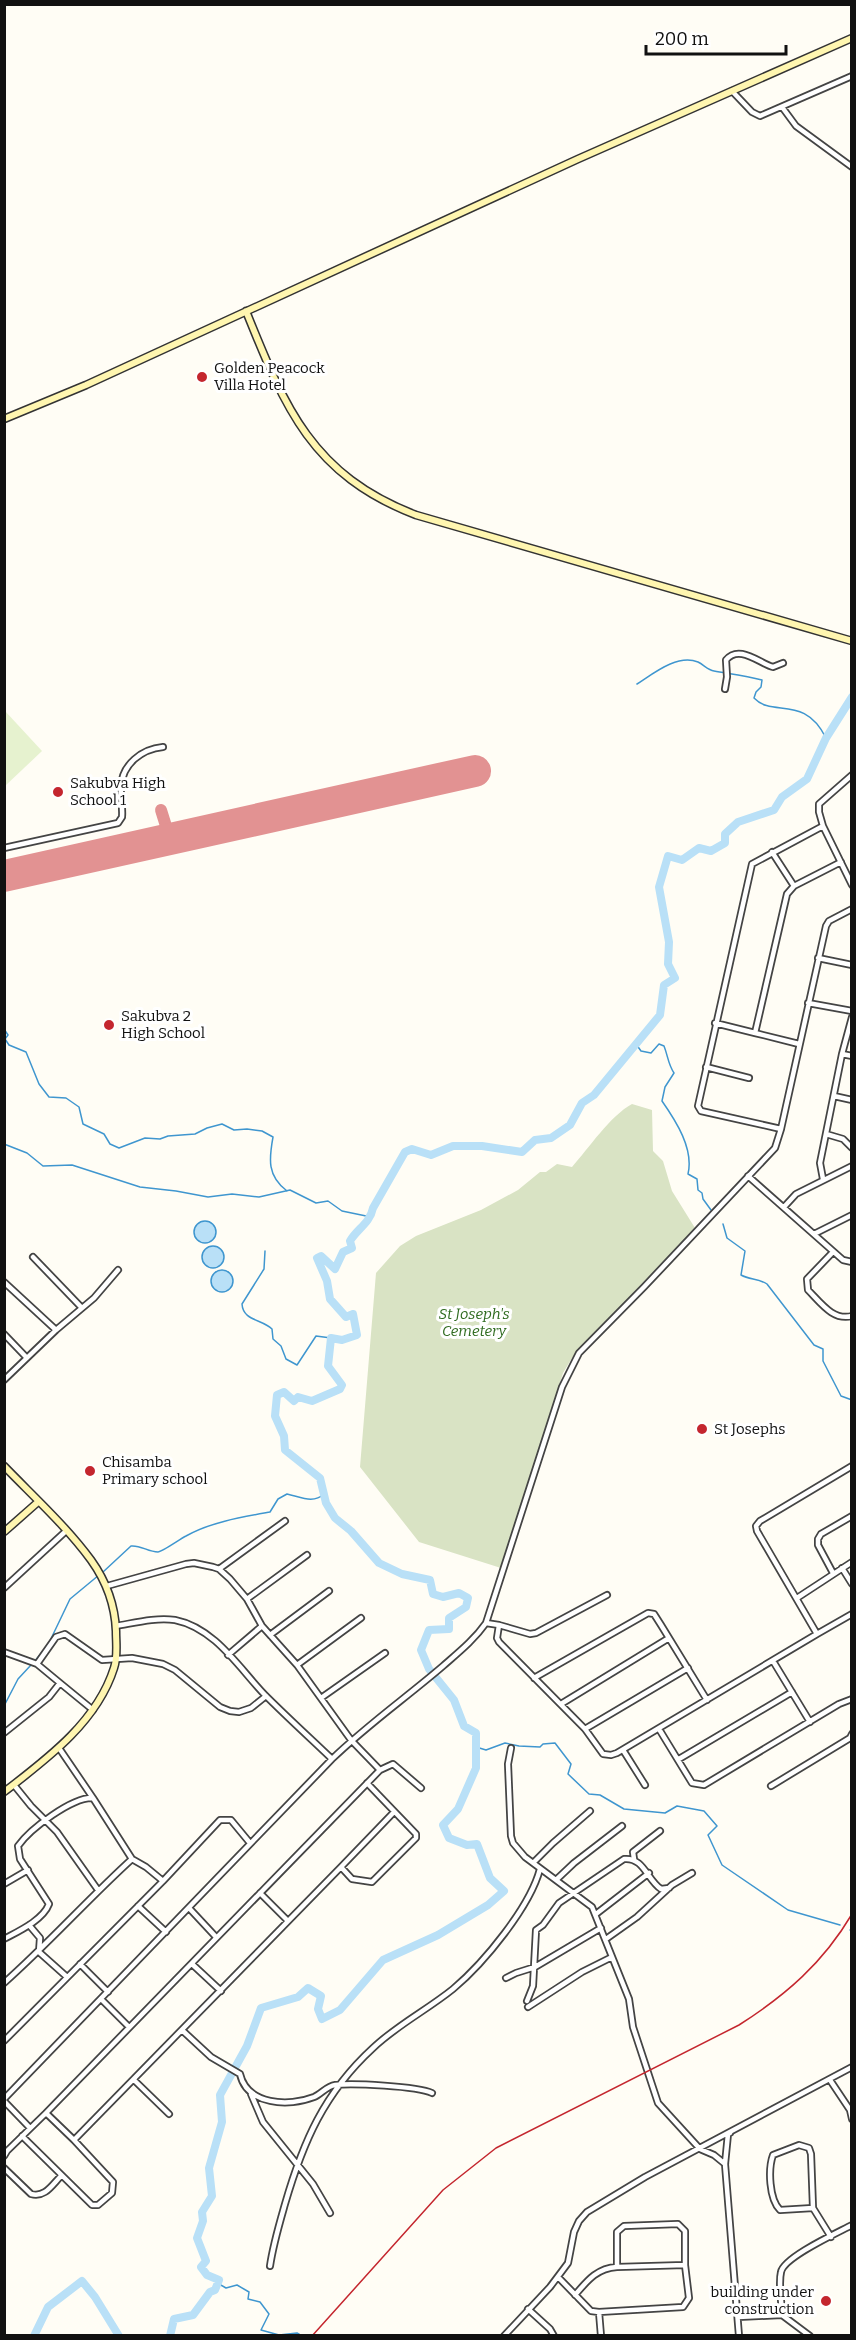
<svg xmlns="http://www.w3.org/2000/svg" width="856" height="2340" font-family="Bitter,serif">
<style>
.cemetery{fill:#d9e3c4}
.pitch{fill:#e6f2cf}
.water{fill:#b9e0f7;stroke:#3f96cf;stroke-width:1.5}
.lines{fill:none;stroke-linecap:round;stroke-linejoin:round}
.stream{stroke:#3f96cf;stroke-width:1.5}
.river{stroke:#b9e0f7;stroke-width:8}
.taxiway{stroke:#e29292;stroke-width:12}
.runway{stroke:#e29292;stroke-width:32}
.street-casing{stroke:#444;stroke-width:8}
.secondary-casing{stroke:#333;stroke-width:9}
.street{stroke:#fff;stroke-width:4.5}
.secondary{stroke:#fff6b0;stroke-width:6}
.rail{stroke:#c4262e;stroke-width:1.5}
.poi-dot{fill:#c4262e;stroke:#fff;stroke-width:2}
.labels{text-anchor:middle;stroke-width:6;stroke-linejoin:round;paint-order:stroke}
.poi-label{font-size:15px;fill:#111;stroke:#fff;text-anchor:start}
.park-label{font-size:15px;font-style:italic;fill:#2f6b1f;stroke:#fff}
</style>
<rect width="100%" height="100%" fill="#fffdf5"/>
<path class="cemetery" d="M632,1104l20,6 1,41 10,10 9,30 23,37 -123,130 -9,15 -62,195 -82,-26 -59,-75 16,-194 24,-27 16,-10 65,-26 37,-20 22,-18h6l11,-8 15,3c17,-19 38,-51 60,-63z"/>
<path class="pitch" d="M5,711l37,40 -37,35 -1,-74z"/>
<path class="water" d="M194 1232a11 11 0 1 1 22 0a11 11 0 1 1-22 0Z
M202 1257a11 11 0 1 1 22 0a11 11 0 1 1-22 0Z
M211 1281a11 11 0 1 1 22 0a11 11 0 1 1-22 0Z"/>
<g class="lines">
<path class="stream" d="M637,684c17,-11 40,-30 61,-22 6,3 10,8 16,9 17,3 32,5 48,9l-1,7 -5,5 -2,6c19,20 50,-4 72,40
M4,1029l4,6 -3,4 4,6 17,7 13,32 10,13 17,1 13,9 4,17 21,10 6,10 9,4 26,-10 15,1 8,-3 27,-2 12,-6 15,-4 12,6 13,-1 15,2 11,6c-4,22 -6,39 14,54
M636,1044l5,7 10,2 8,-9 5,2c4,10 4,18 10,27l-9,14 -3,14c14,20 32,48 26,73l9,5 1,11 4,3 1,6 8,11
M4,1144l23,9 16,13 29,-1 68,22 36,4 32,6 24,-3 27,3 31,-7 26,13 12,-2 14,10 29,6
M723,1224l4,14 18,13 -4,24c9,5 17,3 26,9l47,61 9,4v12l18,35 11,4
M265,1251l-1,18 -22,35c1,17 20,15 30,25l1,10 8,7 5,13 11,6 19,-29 15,2
M103,1572l28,-26c10,-1 17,6 27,6 4,0 22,-13 28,-16 25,-14 56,-19 84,-24l8,-13 9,-5c14,3 26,10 37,0
M48,1645l22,-46 29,-24
M35,1661l8,-10
M4,1706l14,-27 13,-14
M476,1747l10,3 19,-7 14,3 21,1 3,-3 12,-1 16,21 -3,10 21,20 11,1 24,14 41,4 12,-7 27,5 13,15 -9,9 14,30 66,45 52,15
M850,1930h2
M219,2284l7,4 11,-3 12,7 -1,7 12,3 9,12 -8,16 18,5 18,-2 5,3"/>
<path class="river" d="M34,2336l14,-29 34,-26 13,16 24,39
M170,2336l4,-17 19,-4 17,-23 5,-2 4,-10 -12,-5 -6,-8 5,-6 -9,-23 6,-17 -1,-9 10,-16 -3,-28 13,-46 -2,-27 27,-49 14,-38 37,-11 10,-9 13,8 -3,13 4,10 18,-9 43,-50 55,-25 50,-30 16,-14 -14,-13 -13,-34 -10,1 -18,-7 -6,-13 15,-16 18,-41v-35l-12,-7 -10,-26 -25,-31 -8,-19 8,-20 20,-1v-11l17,-11 2,-9 -9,-5 -16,4 -10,-3 -3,-14 -28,-6 -23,-11 -28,-32 -16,-13 -9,-15 -6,-25 -35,-28 -1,-14 -9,-20 2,-21 7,-3 10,9 4,-4 14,4 28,-12 2,-4 -14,-19 3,-28 11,2 15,-5 -4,-21 -7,3 -16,-18 -3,-18 -10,-23 4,-2 14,13 8,-17 9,-4 -2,-7c7,-12 20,-18 23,-33l32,-56 7,-3 19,6 22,-9h29l40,6 13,-12 16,-2 19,-13 12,-22 12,-8 66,-80 4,-30 11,-7 -7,-14 1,-22 -10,-55 9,-31 14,4 17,-12 12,3 14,-8v-9l13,-12 36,-12 8,-13 25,-18 19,-41 26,-41"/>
<path class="taxiway" d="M161,810l9,29"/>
<path class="runway" d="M4,876l471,-105"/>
<defs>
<path id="street" d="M732,91l20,21 8,4 92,-40
M782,107l14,19 56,41
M725,689l2,-12 -1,-17c13,-16 33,3 47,7l10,-4
M823,826l-4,-14v-8l33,-29
M4,848l114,-25 4,-6c1,-10 -2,-20 -1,-30 1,-23 21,-38 42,-40
M772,852l22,34
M818,958l34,7
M808,1003l44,8
M715,1023l40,10
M799,1044l-44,-11 32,-139 7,-8 47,-24
M842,1054l10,-37
M706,1067l43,11
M834,1096l18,4
M781,1129l-80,-18 -3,-5 54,-242 71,-38 29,59
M826,1134l17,5 9,9
M748,1176l95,84 9,2
M823,1179l-3,-16 22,-109 10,2
M784,1207l12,-13 56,-28
M814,1234l38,-19
M833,1252l-26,27 1,11c13,13 25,31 44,26
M33,1257l49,51
M4,1282l52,48
M4,1334l23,24
M4,1380l52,-50 38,-32 24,-28
M842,1568l10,16
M219,1569l66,-48
M833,1573l-15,-28v-6l3,-5 31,-18
M107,1586l79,-22 8,-1 19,4 6,2 11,10 17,20 15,27 35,39 54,75 29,30 13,-6 28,24
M4,1588l62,-57
M797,1598l55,-36
M247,1599l60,-44
M486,1623l13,2 -2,13 2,4 86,87 18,25 8,1 6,-2 200,-119 -60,-103 -1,-5 4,-5 92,-55
M499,1625l31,9 6,-1 71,-38
M116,1626c18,-3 40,-9 59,-6 40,8 64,48 90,75 22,22 45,43 67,64
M817,1634l35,-20
M270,1635l59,-44
M4,1652l33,12
M228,1655l34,-29
M773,1661l37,61
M297,1665l64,-47
M534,1678l114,-65 6,1 7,11 46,75
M60,1683l-23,-19 19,-27 9,-3 37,26 30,-2 31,6 12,6 45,37 10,4 9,1 12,-4 15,-12
M321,1698l64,-45
M561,1704l108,-66
M585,1729l103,-61
M659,1729l33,54 12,2 135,-81 13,-5
M4,1733l45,-36 11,-14 33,27
M59,1748l34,50
M511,1748l-3,16 3,72 2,7 12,14 67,50 37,92 4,28 25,76 42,46 14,6 11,9
M623,1750l22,35
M679,1759l113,-67
M14,1785l17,21 26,26 41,58
M771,1786l79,-48 2,-4
M634,1859l-1,-7 27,-21
M533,1863l20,-20 37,-32
M341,1867l53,-55
M556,1880l18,-17 48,-37
M163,1881l57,-61h11l19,23
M4,1884l24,-14
M260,1893l28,28
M138,1906l28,26
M189,1908l27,29
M596,1914l53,-41
M29,1925l11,13 -1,14
M4,1939c15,-8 39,-19 45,-35l-29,-45 -2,-13c12,-17 54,-49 75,-48l39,61
M606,1939l31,-22 35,-32 20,-12
M39,1952l28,25
M80,1964l28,28
M192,1964l29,27
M506,1978l10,-5 19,-6 66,-39
M4,1983c45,-40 84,-84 128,-124l14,8 17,14 -159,160
M101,1999l28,28
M527,2001l6,-15 3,-56 7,-5 16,-22 65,-44c20,-2 23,21 37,30l8,-1
M528,2007l54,-35 30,-15
M183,2031l28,26 29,17c7,31 49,33 74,23 7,-3 13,-11 21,-12 17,-2 82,1 97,8
M134,2080l35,34
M830,2080l20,30 2,9
M251,2094l12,28 50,62 17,29
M4,2099l328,-340c35,-34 75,-62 111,-93 16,-14 31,-26 43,-43l76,-236 17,-34 65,-66 131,-139 6,-19 45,-203 3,-5 23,-12
M4,2101l26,27
M46,2113l28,27
M730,2133l-2,1 -3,30 14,172
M22,2136l70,69h6l14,-12 1,-11 -39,-42 267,-273 11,12 20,3 44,-44v-4l-49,-51
M4,2156l3,-5 39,-38 334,-343
M4,2168l27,26c14,4 21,-9 30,-18
M813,2208l-33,2c-11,-11 -12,-41 -7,-55l26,-10 10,3 2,6 2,54 18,29
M270,2266c3,-21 9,-41 15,-62 18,-62 39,-111 88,-156 24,-23 54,-38 80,-59 31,-26 77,-82 87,-120
M558,2277l33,34 8,1 84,-5 6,-9 -4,-33v-34l-7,-7 -54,2 -7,6v35l68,-2
M575,2295c12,-14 22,-27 42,-28
M528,2309l22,20 4,7
M599,2312l2,24
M782,2315c0,-13 -4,-30 -1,-43 3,-15 56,-39 71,-47
M738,2317l44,-2 28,21
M504,2336l46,-49 18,-24 6,-31 5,-11 8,-9 58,-35 207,-110"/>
<path id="secondary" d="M246,311c39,97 66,164 170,204l436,126
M4,419l82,-34 492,-226 274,-121
M4,1466c29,30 62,60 87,94 15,21 24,45 25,71 0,12 2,26 -2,37 -17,54 -67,91 -110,124
M4,1532l34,-30"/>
</defs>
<use href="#street" class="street-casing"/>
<use href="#secondary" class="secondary-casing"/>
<use href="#street" class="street"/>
<use href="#secondary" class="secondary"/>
<path class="rail" d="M312,2336l131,-146 53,-42 243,-123c47,-30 84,-62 113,-111"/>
</g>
<g class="poi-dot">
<circle cx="202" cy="377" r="6"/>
<circle cx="58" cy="792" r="6"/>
<circle cx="109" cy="1025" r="6"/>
<circle cx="702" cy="1429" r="6"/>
<circle cx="90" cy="1471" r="6"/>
<circle cx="826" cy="2301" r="6"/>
</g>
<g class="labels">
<g class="poi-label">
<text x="214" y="373">Golden Peacock<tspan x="214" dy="17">Villa Hotel</tspan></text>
<text x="70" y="788">Sakubva High<tspan x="70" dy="17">School 1</tspan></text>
<text x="121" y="1021">Sakubva 2<tspan x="121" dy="17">High School</tspan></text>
<text x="714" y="1434">St Josephs</text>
<text x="102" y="1467">Chisamba<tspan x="102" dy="17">Primary school</tspan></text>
<text x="814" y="2297" text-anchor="end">building under<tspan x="814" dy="17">construction</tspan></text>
</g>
<g class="park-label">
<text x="474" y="1319">St Joseph's<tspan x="474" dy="17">Cemetery</tspan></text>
</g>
</g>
<rect width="856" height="2340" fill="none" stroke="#111111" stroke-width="12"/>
<path d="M646 45v9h140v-9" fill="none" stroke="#111111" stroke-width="3"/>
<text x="655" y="45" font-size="18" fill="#111111" stroke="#ffffff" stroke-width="4.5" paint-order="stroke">200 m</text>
</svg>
